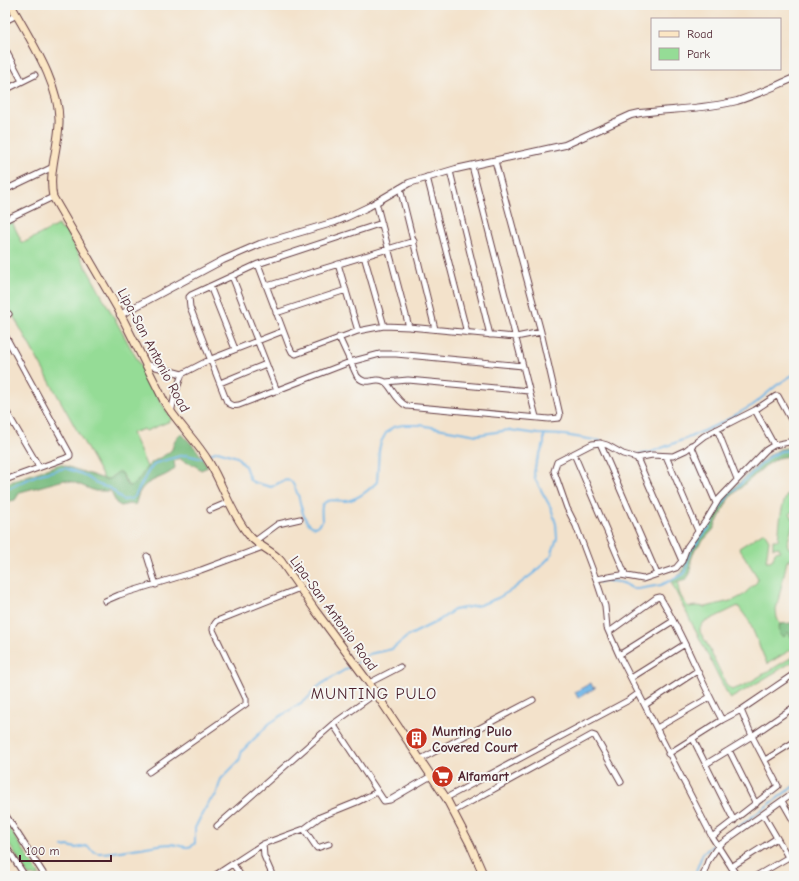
<svg xmlns="http://www.w3.org/2000/svg" width="799" height="881" font-family="'Comic Neue',sans-serif">
<style>
.green{fill:#95dc96;stroke:#707e60}
.forest{fill:#78bc7f;stroke:#616e55}
.water{fill:#70b6e7;stroke:#5d6a89}
.lines{fill:none;stroke-linecap:round;stroke-linejoin:round}
.stream{stroke:#70b6e7;stroke-width:2}
.minor-casing{stroke:#633c43;stroke-width:7}
.tertiary-casing{stroke:#633c43;stroke-width:8}
.secondary-casing{stroke:#633c43;stroke-width:9}
.minor{stroke:#fff;stroke-width:5}
.tertiary{stroke:#fff;stroke-width:6}
.secondary{stroke:#fbe6c4;stroke-width:7}
.labels{text-anchor:middle;stroke-width:4;stroke-linejoin:round;paint-order:stroke}
.street-label{font-size:14px;fill:#4a1f2b;stroke:#f6f6f2}
.poi-label{font-size:14px;font-weight:bold;fill:#4a1f2b;stroke:#f6f6f2;text-anchor:start}
.quarter-label{font-size:16px;letter-spacing:1px;fill:#4a1f2b;stroke:#f6f6f2}
</style>
<rect width="100%" height="100%" fill="#f6f6f2"/>
<filter id="ink" filterUnits="userSpaceOnUse"><feTurbulence type="fractalNoise" baseFrequency=".025" numOctaves="2"/><feDisplacementMap in="SourceGraphic" scale="8" xChannelSelector="R" yChannelSelector="G"/><feConvolveMatrix kernelMatrix="1 2 1 2 8 2 1 2 1" color-interpolation-filters="sRGB"/></filter>
<filter id="wash" filterUnits="userSpaceOnUse"><feTurbulence type="fractalNoise" baseFrequency=".012" numOctaves="4" result="noise"/><feDisplacementMap in="SourceGraphic" scale="16" xChannelSelector="R" yChannelSelector="G"/><feGaussianBlur stdDeviation="0.9" result="paint"/><feColorMatrix in="noise" values="0 0 0 0 0 0 0 0 0 0 0 0 0 0 0 0 0 1.4 0 .05"/><feComposite in="paint" operator="in"/></filter>
<g filter="url(#wash)">
<rect width="100%" height="100%" fill="#f3e2cb"/>
<path class="green" d="M12,222l8,16v3l1,1h4l33,-17 2,4 6,2 96,173 10,15 -4,3 -22,9 -2,-2 -12,4 15,34c-5,8 -9,18 -19,19l-6,-13 -8,2 -5,4h-5l-99,-178v-76z
M794,488v23l-4,2 4,8 -7,23 2,4 5,1v8l-7,4 -11,49 1,8 3,6 -1,4 9,3 6,10v7l-27,16 -18,-43 -11,-15 -35,17 -3,5v4l6,10 21,44 5,4 13,-5 49,-29v5l-64,38 -58,-115 7,-2c-3,8 4,20 10,25l8,-1 9,1 28,-7 8,-4 15,-14 1,-4 -19,-30 25,-16 5,8 -3,21h4l3,-2 2,-7 5,-1 -1,-4 -6,1v-8h5c2,-14 2,-45 16,-52z
M5,821l35,55h-11l-24,-38z"/>
<path class="forest" d="M181,433l16,17 11,17 -7,3 -7,-5 -11,-4 -4,-3 -5,3 1,7c-9,11 -29,10 -36,25 -2,4 -2,8 -4,12l-6,-1 -8,2 -5,-3 -5,-12h-16l-22,-9 -9,-2 -44,12 -5,8 -10,2v-18l55,-20 44,15h5l9,-7 4,1 4,11 2,2c10,0 13,-12 19,-19 7,-8 20,-11 25,-18 1,-3 2,-7 3,-9 2,-3 4,-5 6,-7z
M786,448h8v7l-16,3 -13,8 -36,32 -16,32 -18,19 -4,11 -1,14 -4,6 -14,4 -2,-4 11,-6 2,-3 4,-20 22,-26 8,-17 10,-14 41,-38 12,-7z
M794,620v21l-6,-9 -4,5 -4,-2 -1,-7 1,-4 11,-1z"/>
<path class="water" d="M591,683l2,5 2,-1v1l-17,10 -3,-6z"/>
<g class="lines">
<path class="stream" d="M633,455l16,-2 41,-16 31,-14 32,-18 24,-20 17,-11
M5,490l32,-15 28,-7 17,6 17,11 11,3 4,3 4,5 5,4 8,-1 4,-3 14,-26 7,-7 24,-7 6,-1 13,3 19,-7 19,6 8,9 5,14 3,2 18,5c7,-3 12,-9 20,-6 3,4 5,9 7,14 3,9 5,30 17,32l3,-2 4,-4c0,-4 -1,-11 0,-15 4,-9 17,-5 23,-5 12,-1 24,-11 32,-19l2,-32 2,-8 5,-9 7,-6 10,-2h17l57,10 32,-5 29,4 26,1 37,6
M599,582l13,-1 11,2 11,6h4l23,-4 23,-11 2,-3 2,-14 3,-7 18,-22 7,-15 13,-18 39,-37 13,-7 13,-1
M357,663l12,-9 23,-5 16,-13 30,-15 16,-11 26,-5 18,-7 15,-9 22,-17 16,-16 6,-18 -1,-14 -5,-16 -16,-29 -1,-6 2,-10 8,-19v-9
M63,847l5,-1 8,2 10,-2c5,2 8,7 13,7 16,0 32,-4 47,-6 8,-1 17,-3 25,-3 9,1 17,7 24,-1v-15l7,-14 7,-12 7,-7 5,-16 18,-18 3,-10 28,-28 28,-18 11,-8 4,-6 10,-8 30,-18
M694,876l9,-23 91,-67"/>
</g>
</g>
<g filter="url(#ink)">
<g class="lines">
<defs>
<path id="minor" d="M5,21l12,-6
M5,49l17,32
M5,90l30,-15
M472,166l64,251
M450,171l40,164
M427,177l40,156
M400,188l35,141
M5,190l48,-23
M376,202l33,125
M5,220l48,-23
M382,223l-124,41 -67,31 -2,2 1,10 37,95c4,4 7,4 12,3l111,-43 30,-8h16l127,12
M364,256l20,70
M258,264l31,82 3,6 4,2 62,-23 26,-5 25,1 107,10 25,-5
M338,264l20,67
M232,276l45,115
M210,286l25,63
M267,286l147,-45
M276,313l70,-23
M5,317l4,-3
M5,335l65,119v2l-4,2 -61,22
M339,337l18,39c9,11 16,1 26,5 8,2 11,19 24,25l142,13 10,-1 1,-3 -19,-83 -46,-171
M145,364l37,10 29,-15 72,-28
M386,382l22,-2 121,11
M220,383l46,-19
M5,409l34,58
M755,410l19,35
M171,413l4,-19 7,-20
M717,429l20,50
M600,443l57,131
M691,445l25,58
M574,454l52,122
M666,456l32,75
M637,458l45,103
M210,510l19,-8
M255,541l23,-17 22,-5
M147,556l9,29
M596,579l25,-4 22,4 33,-11 6,-7 5,-14 20,-28 12,-20 47,-49 8,-5 20,-4
M105,601l14,-6 82,-25 62,-23
M609,632l47,-34 4,-1c24,39 40,83 62,123
M619,655l54,-34
M631,678l54,-34
M369,683l31,-16
M645,705l52,-34
M333,724l51,77 6,-1 41,-24
M657,728l53,-31
M693,739l41,82
M729,750l27,54
M668,754l54,-34 19,-10 53,-36
M419,760l114,-60
M765,760l29,-18
M706,764l46,-28 42,-29
M149,772l97,-68v-5l-33,-69c0,-4 1,-6 4,-9l83,-33
M446,798l183,-98 10,-7
M782,801l12,21
M454,811l138,-76 3,1 26,46
M5,814l40,62
M763,814l25,43
M217,826l116,-102 42,-30
M304,829l13,19 12,-4
M712,837l66,-51 -26,-50 -11,-26
M263,844l1,12 7,16
M5,845l20,31
M233,864l8,12
M731,867l46,-29
M214,876l49,-32 41,-15 16,-12 37,-15 20,-10
M473,876l9,-5
M703,876l5,-15 10,-15 76,-54
M737,876l-25,-39 -93,-182 -12,-27 -2,-22 -9,-27 -20,-53 -9,-18 -13,-37 3,-9 35,-18 8,-1 7,2 16,9 14,4 15,-3 21,1 13,-6 18,-14 51,-26 21,-14h2l16,29
M756,876l38,-22"/>
<path id="tertiary" d="M120,315l103,-55 37,-16 75,-22 12,-5 21,-10 41,-24 47,-14 109,-24 66,-30 9,-2c32,-4 66,-4 97,-12 20,-6 38,-15 57,-23"/>
<path id="secondary" d="M11,5c18,33 50,80 48,119 -1,24 -11,49 -6,73l65,112 46,92c13,22 32,39 45,61 14,23 22,51 39,72 9,12 24,16 33,27l34,49 54,73 77,115 24,46 14,32"/>
</defs>
<use href="#minor" class="minor-casing"/>
<use href="#tertiary" class="tertiary-casing"/>
<use href="#secondary" class="secondary-casing"/>
<use href="#minor" class="minor"/>
<use href="#tertiary" class="tertiary"/>
<use href="#secondary" class="secondary"/>
</g>
</g>
<defs>
<symbol id="building-disc" viewBox="-11 -11 22 22"><circle r="9.5" fill="#c8321e" stroke="#f6f6f2"/><path d="M-4-6H4V6H1V3H-1V6H-4ZM-2.5-4.3h1.7v1.8h-1.7ZM.8-4.3h1.7v1.8H.8ZM-2.5-1h1.7V.8h-1.7ZM.8-1h1.7V.8H.8Z" fill="#fff"/></symbol>
<symbol id="supermarket-disc" viewBox="-11 -11 22 22"><circle r="9.5" fill="#c8321e" stroke="#f6f6f2"/><path d="M-6-5.5h2.5l.6 2H6L4.5 2H-2.5L-4.4-4H-6ZM-1.5 3.2a1.3 1.3 0 1 0 .1 0ZM3 3.2a1.3 1.3 0 1 0 .1 0Z" fill="#fff"/></symbol>
</defs>
<g fill-rule="evenodd">
<use href="#building-disc" x="404" y="726" width="25" height="25"/>
<use href="#supermarket-disc" x="430" y="764" width="25" height="25"/>
</g>
<g class="labels">
<g class="street-label">
<text transform="translate(154 350) rotate(62)" y="5">Lipa-San Antonio Road</text>
<text transform="translate(334 613) rotate(54)" y="5">Lipa-San Antonio Road</text>
</g>
<g class="poi-label">
<text x="432" y="736">Munting Pulo<tspan x="432" dy="16">Covered Court</tspan></text>
<text x="458" y="781">Alfamart</text>
</g>
<g class="quarter-label">
<text x="374" y="699">MUNTING PULO</text>
</g>
</g>
<rect width="799" height="881" fill="none" stroke="#f6f6f2" stroke-width="20"/>
<rect x="651" y="18" width="130" height="52" fill="#f6f6f2" stroke="#b1a0a2"/>
<rect x="659" y="31" width="20" height="6" fill="#fbe6c4" stroke="#b1a0a2"/>
<text x="687" y="38" font-size="12" fill="#4a1f2b">Road</text>
<rect x="659" y="48" width="20" height="12" fill="#95dc96" stroke="#b1a0a2"/>
<text x="687" y="58" font-size="12" fill="#4a1f2b">Park</text>
<path d="M20 855v6h91v-6" fill="none" stroke="#4a1f2b" stroke-width="2"/>
<text x="26" y="855" font-size="12" fill="#4a1f2b" stroke="#f6f6f2" stroke-width="3" paint-order="stroke">100 m</text>
</svg>
